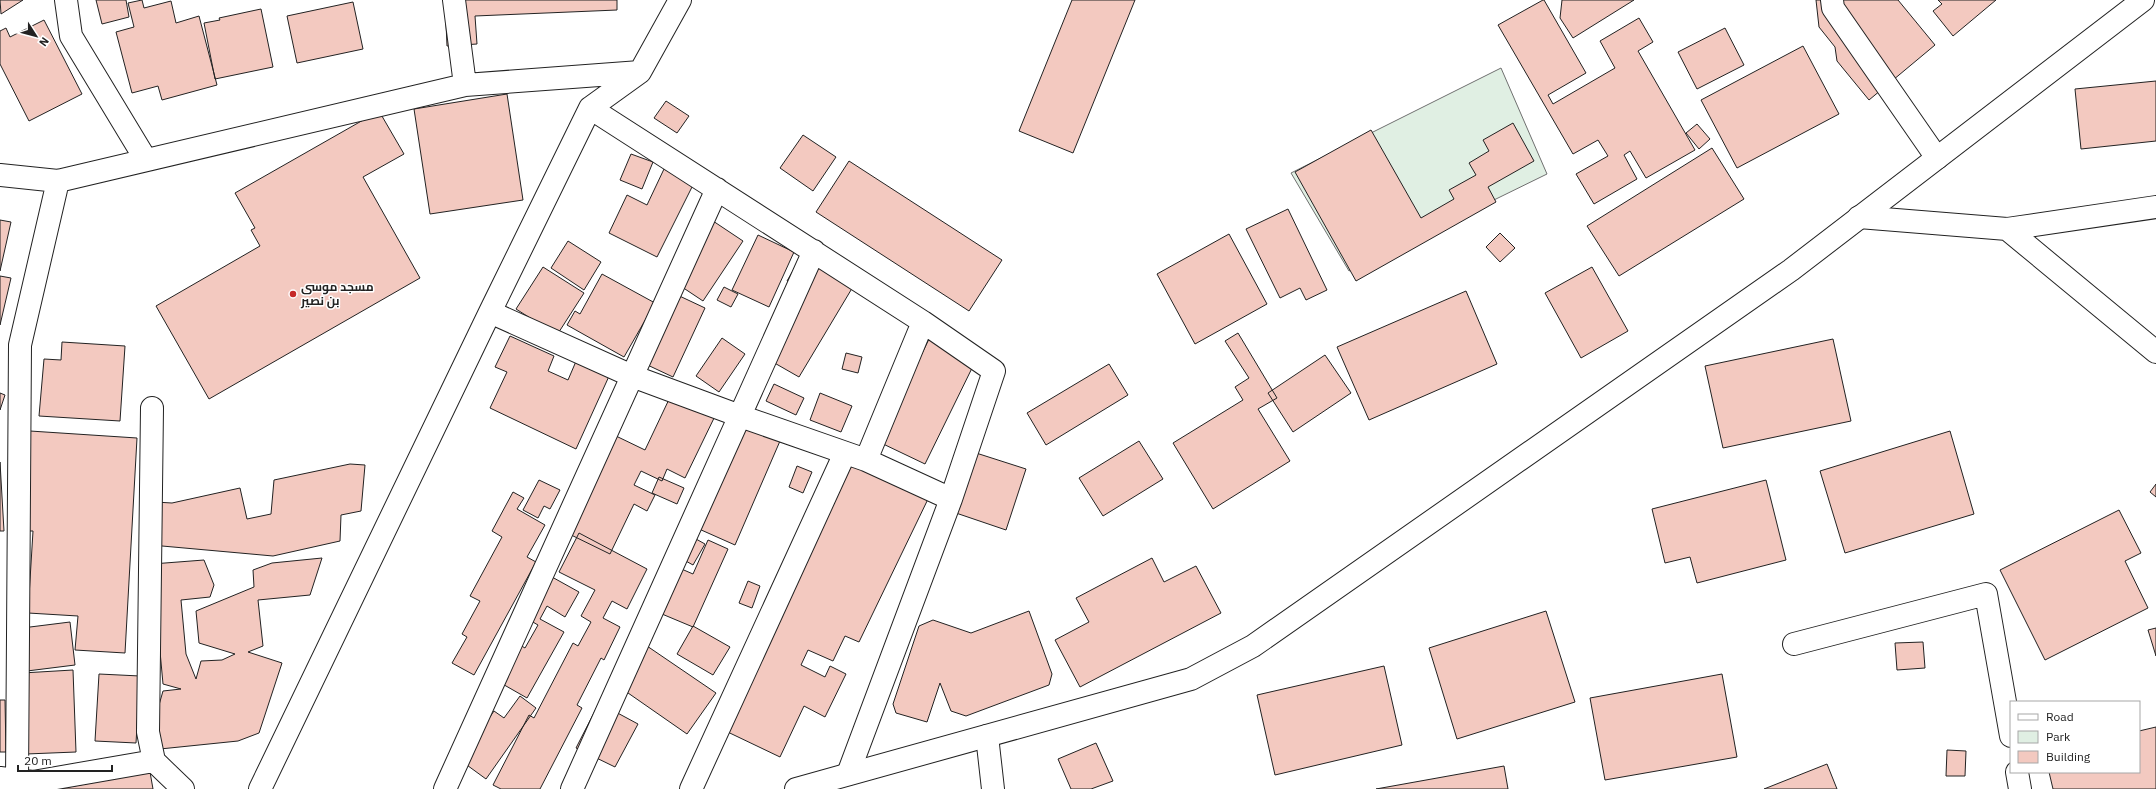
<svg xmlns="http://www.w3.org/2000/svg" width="2156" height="789" font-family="'IBM Plex Sans',Cairo,sans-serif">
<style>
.green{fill:#e0efe3;stroke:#6f6f6f}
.building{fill:#f3c9c0;stroke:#222}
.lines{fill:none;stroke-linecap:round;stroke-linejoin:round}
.minor-casing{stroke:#222;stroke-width:24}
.major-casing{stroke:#222;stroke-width:24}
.minor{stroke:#fff;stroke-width:22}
.major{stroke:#fff;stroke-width:22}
.poi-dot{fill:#c62828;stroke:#fff;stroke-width:1.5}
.labels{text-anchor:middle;stroke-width:3;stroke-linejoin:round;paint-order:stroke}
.poi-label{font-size:12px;font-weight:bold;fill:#222;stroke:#fff;text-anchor:start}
</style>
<rect width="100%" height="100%" fill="#fff"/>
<path class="green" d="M1501,68l46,106 -198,97 -58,-98z"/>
<path class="building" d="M0,0h23l-22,14z
M96,0h30l3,17 -27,7z
M142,0l2,8 27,-7 5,22 23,-7 18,69 -55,15 -4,-14 -26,7 -16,-61 18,-5 -6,-24z
M445,0h172v10l-142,6 2,28 -30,2z
M1072,0h63l-62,153 -54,-22z
M1543,0h1l42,73 -38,22 5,9 62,-36 -15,-27 39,-23 14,24 -15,9 57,99 -49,28 -16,-27 -6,4 13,24 -43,25 -18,-30 32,-18 -10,-16 -25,14 -75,-129z
M1562,0h72l-61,38 -13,-20z
M1816,0h82l37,45 -66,55 -32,-39 -2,-14 -16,-20z
M1938,0h58l-43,36 -20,-25 9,-7z
M353,2l10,47 -66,14 -10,-47z
M261,9l12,58 -58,12 -11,-56 16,-3 -1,-2z
M44,20l38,74 -53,27 -29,-57v-33l6,-3 4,9z
M1725,28l19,37 -47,24 -19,-37z
M1803,46l36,68 -102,54 -36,-68z
M2156,81v60l-75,8 -6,-60z
M507,94l16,106 -93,14 -16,-105z
M666,101l23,15 -12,17 -23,-15z
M379,111l25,43 -41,23 57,101 -211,121 -53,-93 104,-60 -9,-16 4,-2 -20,-35z
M1513,123l21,38 -46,26 8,15 -140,79 -61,-109 76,-42 50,88 33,-19 -5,-9 27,-15 -7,-12 20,-12 -6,-11z
M1697,124l13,15 -11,10 -13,-16z
M803,135l33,22 -23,34 -33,-23z
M1712,148l32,51 -125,77 -32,-50z
M631,154l22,8 -11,27 -22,-9z
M849,161l153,99 -33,51 -153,-99z
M664,169l30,14 -37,74 -48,-24 18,-38 20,10z
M1288,209l39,81 -21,10 -6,-12 -20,10 -34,-69z
M707,217l36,24 -40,60 -36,-24z
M0,220l11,2 -11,49z
M1500,233l15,15 -15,14 -14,-15z
M1229,234l38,70 -72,40 -38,-70z
M758,235l36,17 -25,55 -37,-17z
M568,241l33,21 -17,28 -33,-22z
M805,250l52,30 -58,97 -42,-24 39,-66 -9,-6z
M543,267l41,26 -27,42 -41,-26z
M1592,267l36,64 -47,27 -36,-65z
M602,274l53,29 -31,54 -57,-32 8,-14 5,3z
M0,276l11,2 -11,47z
M724,287l14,7 -7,13 -14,-7z
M1466,291l31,73 -128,56 -32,-73z
M671,292l34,16 -32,69 -34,-16z
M1238,333l39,65 -19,11 32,52 -77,48 -40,-66 70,-43 -8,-13 14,-9 -24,-37z
M510,336l44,20 -6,15 20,9 9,-21 33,15 -34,75 -86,-41 17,-36 -12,-5z
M722,338l23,16 -26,38 -23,-16z
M929,339l46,23 -50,102 -46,-22z
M1833,339l18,82 -128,27 -18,-82z
M62,342l63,4 -5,75 -81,-5 5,-57 17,1z
M846,353l16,4 -4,16 -16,-4z
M1325,355l26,38 -58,39 -25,-39z
M1109,364l19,31 -82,50 -19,-32z
M774,384l30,14 -8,17 -30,-14z
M0,393l5,2 -5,15z
M672,393l44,21 -31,64 -18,-9 -5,12 -21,-10 -7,14 21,10 -8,16 -13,-7 -24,50 -47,-23 53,-95 29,14z
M820,393l32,13 -11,26 -31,-12z
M734,422l46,19 -45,104 -45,-20z
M30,431l107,7 -12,215 -50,-3 3,-34 -50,-3 5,-82h-9z
M1950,431l24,83 -129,39 -25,-82z
M1139,441l24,38 -60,37 -24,-38z
M973,452l53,17 -20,61 -53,-18z
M853,461l76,36 -70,145 -14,-6 -12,25 -25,-11 -7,15 24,12 5,-11 16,8 -21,43 -21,-11 -24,51 -67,-32z
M0,462l4,69h-4z
M350,464l15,1 -4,46 -20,4 -1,26 -67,15 -122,-11 4,-43 17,1 68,-15 7,31 24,-5 3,-34z
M797,466l15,6 -9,21 -14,-6z
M659,477l25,11 -7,16 -25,-11z
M539,480l21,10 -10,19 -6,-3 -6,12 -15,-8z
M1766,480l20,80 -89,23 -7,-26 -25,6 -13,-54z
M2156,484v13l-6,-5z
M513,492l11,6 -7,11 28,16 -18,32 9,5 -62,113 -22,-12 15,-26 -5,-3 18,-33 -10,-5 32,-59 -10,-6z
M2119,510l22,43 -16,8 23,47 -103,52 -45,-90z
M579,533l68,36 -20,40 -15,-8 -9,17 17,9 -16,33 -3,-2 -24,47 5,3 -42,81h-39l-8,-4 36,-70 5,3 39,-75 5,3 13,-24 -10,-6 14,-26 -36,-18z
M687,534l18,10 -12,21 -18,-10z
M708,540l20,9 -35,78 -43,-18 20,-45 23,10z
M322,558l-12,37 -52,5 5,46 -15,6 34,11 -23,70 -21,8 -78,8 -3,-37 6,-21 18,-2 -18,-5 -11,-120 52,-4 10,25 -4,12 -29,3 5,54 10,25 5,-18 21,-1 13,-6 -36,-11 -3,-32 58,-24 -1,-17 19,-7z
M1152,558l12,24 32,-16 25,47 -141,74 -25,-47 34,-18 -13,-24z
M543,572l36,20 -14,25 -18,-11 -7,13 24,13 -37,66 -35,-20 21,-37 12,7 13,-23 -19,-11z
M748,581l12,5 -8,22 -13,-5z
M1029,611l23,63 -3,11 -83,31 -15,-5 -11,-28 -13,39 -31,-9 -3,-9 26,-78 14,-6 38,13z
M1546,611l29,91 -118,37 -28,-91z
M70,622l5,43 -48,6 -5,-43z
M693,626l37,21 -17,28 -36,-21z
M2156,628v28l-8,-26z
M1923,642l2,26 -28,2 -2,-27z
M647,646l69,47 -29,41 -69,-48z
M1384,666l18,79 -127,30 -18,-80z
M73,670l3,82 -50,2 -4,-81z
M99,674l41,2 -4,67 -41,-2z
M1722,674l15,83 -132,23 -15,-82z
M520,696l16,12 -50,71 -26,-19 34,-49 10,7z
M0,700h5l1,52h-6z
M599,703l39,21 -23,43 -39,-19z
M2156,727v62h-103l-4,-17h90v-41z
M1096,743l17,38 -22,8h-20l-13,-30z
M1947,750l19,1 -1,25h-19z
M1827,764l10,25h-73z
M1504,766l4,23h-132z
M150,772l3,17h-95z"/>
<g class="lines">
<defs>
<path id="minor" d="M66,0l5,36 75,124
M454,0l11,85
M1832,0l1,8 104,150
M590,108l333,214 71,49 -43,128 -103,275
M0,175l58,6 407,-96 175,-13
M1859,217l148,12 149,123
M2007,229l149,-22
M490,312l142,64 108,40 126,44 85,39
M152,408l-4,324 6,29
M866,460l57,-138
M1794,644l192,-50 25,142
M987,736l6,53
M2017,772l3,17
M0,778l33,4 121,-21 29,28
M16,789l1,-9 3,-435 38,-164
M260,789l230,-477 100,-204 50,-36 40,-72
M445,789l272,-600
M572,789l242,-538
M691,789l154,-336"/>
<path id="major" d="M796,789l395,-110 62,-33 538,-376 352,-270"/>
</defs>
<use href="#minor" class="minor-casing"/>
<use href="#major" class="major-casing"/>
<use href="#minor" class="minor"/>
<use href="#major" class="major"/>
</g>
<circle class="poi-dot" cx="293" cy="294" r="4"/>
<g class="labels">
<g class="poi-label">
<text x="301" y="291">مسجد موسى<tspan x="301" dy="14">بن نصير</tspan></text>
</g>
</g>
<rect x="2010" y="701" width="130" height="72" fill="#ffffff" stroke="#a7a7a7"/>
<rect x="2018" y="714" width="20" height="6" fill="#ffffff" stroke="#a7a7a7"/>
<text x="2046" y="721" font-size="12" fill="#222222">Road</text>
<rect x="2018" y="731" width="20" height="12" fill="#e0efe3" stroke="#a7a7a7"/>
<text x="2046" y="741" font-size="12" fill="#222222">Park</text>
<rect x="2018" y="751" width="20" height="12" fill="#f3c9c0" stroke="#a7a7a7"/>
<text x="2046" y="761" font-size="12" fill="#222222">Building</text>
<g transform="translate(36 36) rotate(126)" stroke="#ffffff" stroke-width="3" paint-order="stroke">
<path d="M0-3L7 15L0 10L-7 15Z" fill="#222222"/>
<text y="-6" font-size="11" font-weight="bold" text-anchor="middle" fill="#222222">N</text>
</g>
<path d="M18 765v6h94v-6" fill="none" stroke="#222222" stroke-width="2"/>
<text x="24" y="765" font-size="12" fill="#222222" stroke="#ffffff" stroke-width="3" paint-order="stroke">20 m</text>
</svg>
